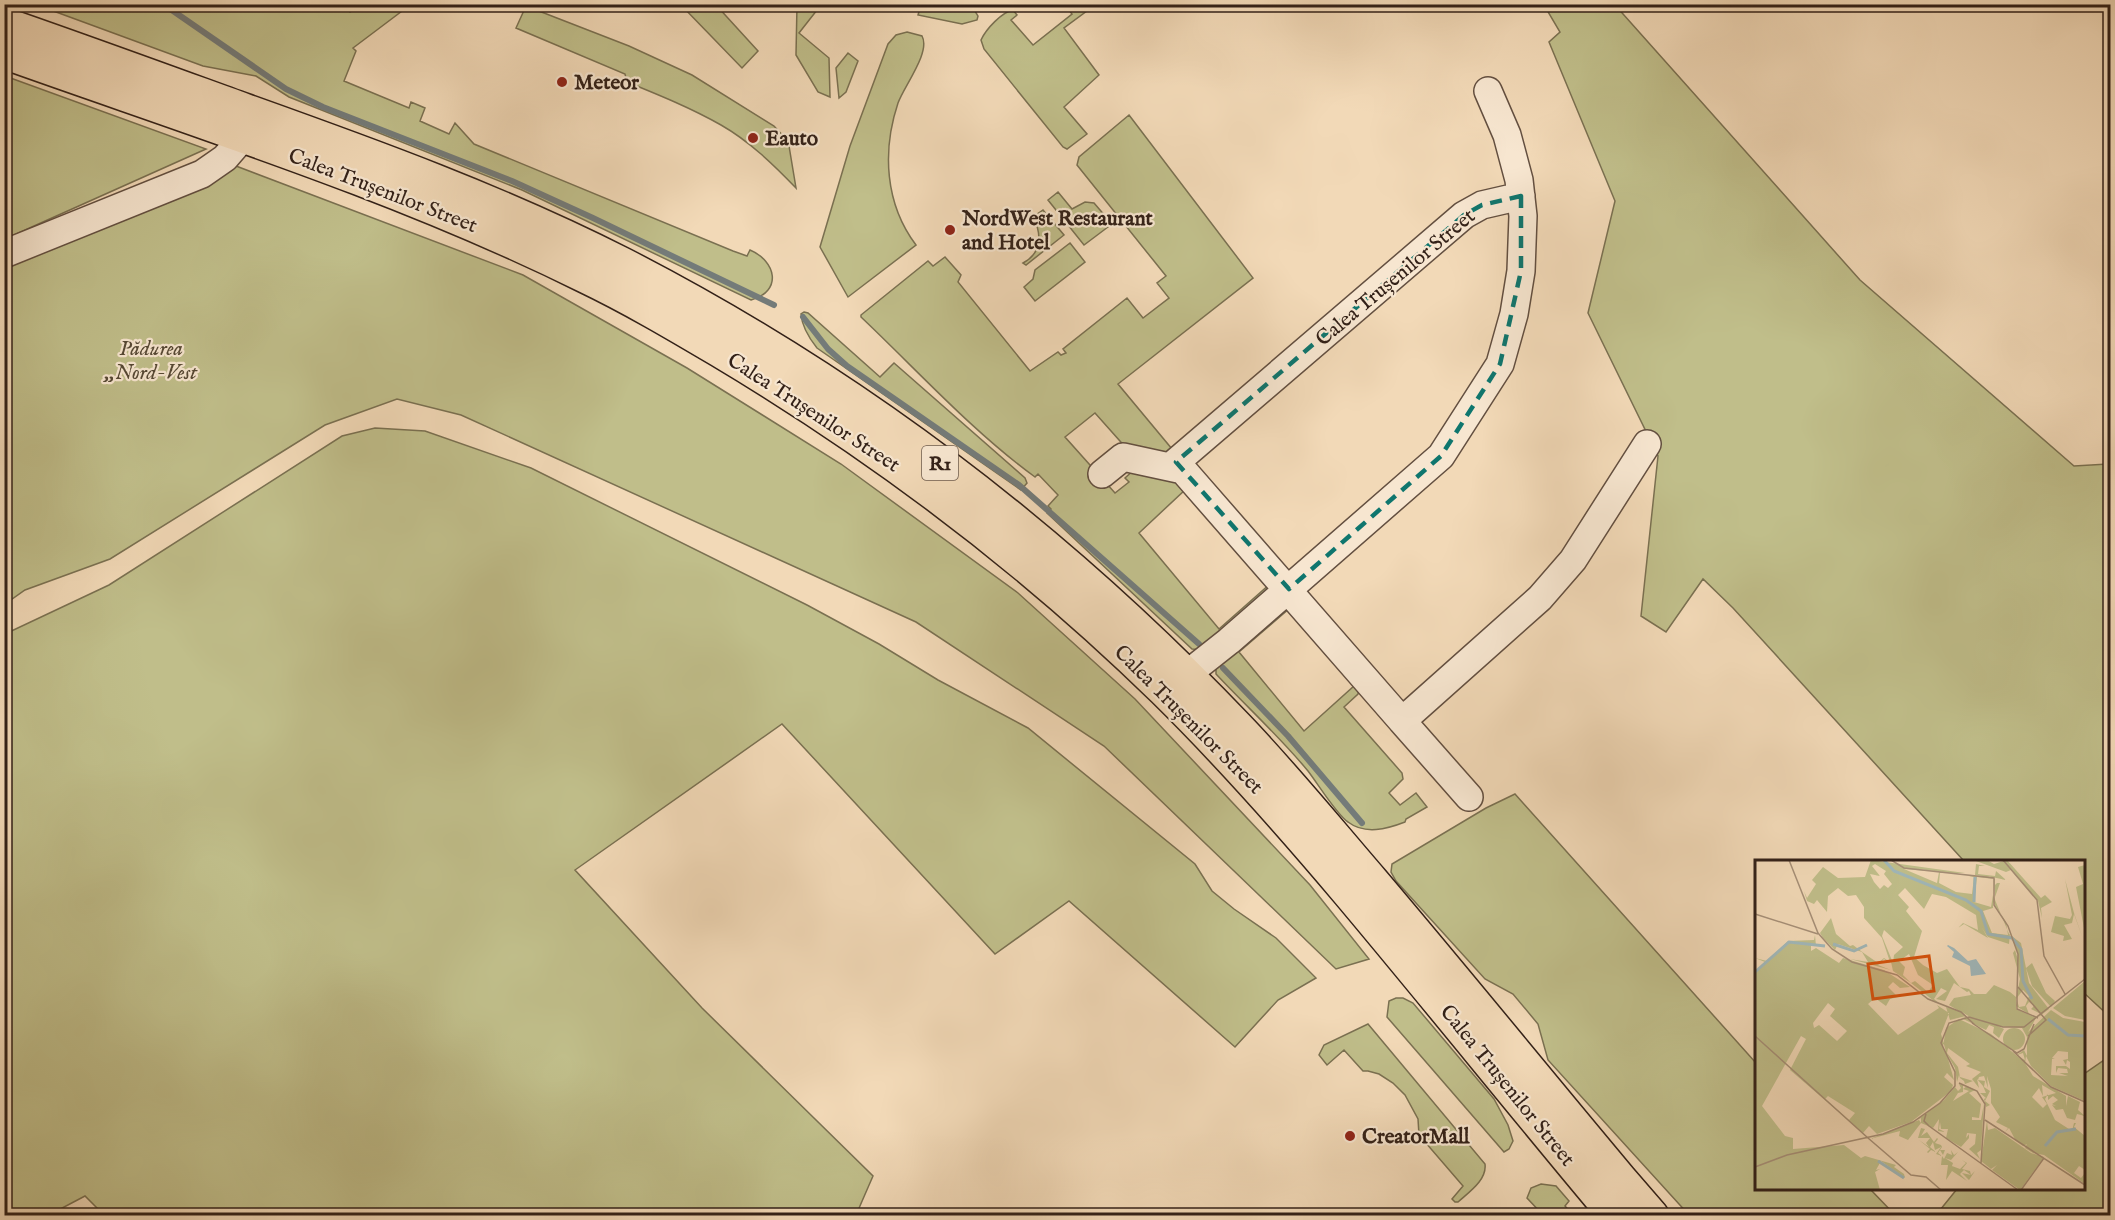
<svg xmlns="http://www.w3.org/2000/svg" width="2115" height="1220" font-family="'IM FELL English',serif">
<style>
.green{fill:#c0be8a;stroke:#7a7051;stroke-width:1.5}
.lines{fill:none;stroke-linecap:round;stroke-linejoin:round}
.stream{stroke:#747b79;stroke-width:6}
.minor-casing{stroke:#634f40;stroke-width:30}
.highway-casing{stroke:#332118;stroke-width:36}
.minor{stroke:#f7e6d0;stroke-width:27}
.highway{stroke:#f2d9b7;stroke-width:33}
.marked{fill:none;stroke:#0f766e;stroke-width:4.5;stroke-dasharray:12 8;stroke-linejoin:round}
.poi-dot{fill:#8f2418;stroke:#f7e6d0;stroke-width:2}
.labels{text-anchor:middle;stroke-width:4.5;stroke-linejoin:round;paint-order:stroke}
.shield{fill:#f7e6d0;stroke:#6e5c4f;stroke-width:1.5}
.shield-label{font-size:20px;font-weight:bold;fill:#332118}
.poi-label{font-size:21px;font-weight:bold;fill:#332118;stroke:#f7e6d0;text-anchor:start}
.street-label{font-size:21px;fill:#332118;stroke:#f7e6d0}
.park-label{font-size:21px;font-style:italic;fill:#564834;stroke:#f7e6d0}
.inset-river{fill:none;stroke:#a0b7b9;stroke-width:3}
.inset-road{fill:none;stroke:#a68f77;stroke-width:1.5}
.view{fill:#d6530d;fill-opacity:0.15;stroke:#d6530d;stroke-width:3}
.inset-edge{fill:none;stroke:#332118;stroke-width:3}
</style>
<rect width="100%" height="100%" fill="#f2d9b7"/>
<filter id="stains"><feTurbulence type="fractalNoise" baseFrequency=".00333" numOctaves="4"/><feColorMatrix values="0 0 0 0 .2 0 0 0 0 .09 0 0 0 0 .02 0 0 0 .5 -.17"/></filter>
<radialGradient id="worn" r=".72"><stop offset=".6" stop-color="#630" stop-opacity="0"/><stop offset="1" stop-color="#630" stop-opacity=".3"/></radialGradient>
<path class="green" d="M342,4l8,8 12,-7h48l-57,43 3,3 -12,30 65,27 2,-6 14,6 -5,13 29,13 6,-11 19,21 259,107 14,5 3,-6c26,11 33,41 1,50l-229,-110 -233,-93 -33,-21 -53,-10 -166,-61z
M681,5h35l42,46 -16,17z
M797,5h24l-22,28 30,25 1,39 -12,-5 -22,-37z
M960,5l5,6 7,-5 6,10 -1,4 -15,4 -44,-9 3,-10z
M1065,5h30l-31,23 35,47 -35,32 23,27 -20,15 -4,-2 -79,-98 -3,-9c5,-11 21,-28 32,-30l4,5 -6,5 22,25 39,-31z
M1544,5h71l245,275 214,186 34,-2 2,4v549l-26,-24v-131l-120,-1 -231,-253 -30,-29 -37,53 -25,-16 17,-160 -70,-143 27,-112 -66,-159 11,-10z
M526,6l103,40 63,29 82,51 11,12 4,8 7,42c-23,-24 -47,-47 -75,-63 -30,-17 -62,-30 -94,-43l-2,-8 -109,-46z
M907,32l15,4c9,16 -18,50 -24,67 -16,48 -13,101 18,142l-68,52 -28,-50 30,-101 38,-102 8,-9z
M848,53l10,8 -12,31 -7,6 -3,-30z
M5,76l201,73 -201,90z
M1129,115l124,163 -135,106 54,65 -12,10 -32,-9 -33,-37 -30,24 50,56 14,-11 -4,-4 11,-10 31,6 20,14 -48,45 80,96 51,-45 1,5 -66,61 -13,-1 -145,-136 4,-4 -3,-3 10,-11 -20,-21 -3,3c-62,-45 -118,-107 -174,-160v-2l67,-54 5,5 12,-9 16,18 -3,7 72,89 28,-19 3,3 5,-2 -3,-4 64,-51 16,20 26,-20 -12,-15 9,-7 -89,-111 2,-8z
M236,166l287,109 164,93 154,96 177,129 117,106 175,186 59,74 -33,10 -232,-223 -188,-124 -455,-207 -64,-16 -72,26 -215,134 -85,31 -20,14 -1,-344z
M1058,192l14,17 13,-7 9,1 18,21 -28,21 -36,-45z
M1043,210l21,25 -38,30 -3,-2c19,-10 19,-29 10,-46z
M1070,243l15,19 -50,39 -11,-14 9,-8 2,-9z
M804,312l4,1 72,64 14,-14 131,115 2,5 -6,7 -204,-142c-8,-10 -15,-21 -16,-34z
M375,428l50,3 106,37 276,137 72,39 59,36 90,48 167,136 17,27 22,18 42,29 40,40 -38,22 -43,47 -166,-146 -74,53 -213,-230 -207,146 127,138 171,168 -17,39 -751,1 -20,-20 -36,19h-44v-581l104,-49 233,-149z
M1290,608l-51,44 65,79 50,-45 5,4 -1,4 -14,13 58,66 1,6 -14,14 11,12 16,-12 11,14 -21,12 -1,3c-18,7 -40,13 -57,0 -11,-7 -30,-38 -40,-51 -28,-34 -62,-65 -92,-97v-13l63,-52z
M1515,794l241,269v125l114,1 25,26h-206l-141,-155 -10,-36 -25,-30 -28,-15 -89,-98 -5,-9 1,-8 94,-56z
M1396,998h7l10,5 81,96 14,26 5,16 -4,8 -5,3 -117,-135 2,-16z
M1368,1024l117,140c2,16 -16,28 -27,38h-3l-3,-3 11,-13 -44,-51 -1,-16 -13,-24 -12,-12 -14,-9 -11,-3h-5l-19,-21 -17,15 -8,-10 5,-10z
M2110,1056v159h-174l21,-26 127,-1v-114z
M1541,1184l15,2 13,15 -4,5 8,9h-30l-16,-17 4,-10z"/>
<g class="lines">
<path class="stream" d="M163,4l123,85 37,18 189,74 81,37 181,87
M803,317l25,32 19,17 172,119 180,159
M1223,668l65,68 74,87"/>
<defs>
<path id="minor" d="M1521,196l-39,9 -18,10 -288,247 226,259 138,-123 33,-38 74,-116
M4,254l198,-80 23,-16 19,-22
M1102,474l21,-17 60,13
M1186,675l43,-34 212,-185 59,-92 14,-50 7,-43 2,-55 -4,-36 -12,-45 -19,-44
M1402,721l67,76"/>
<path id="highway" d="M4,24c81,28 160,57 240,86 129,46 256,92 378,154 230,118 437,276 616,464 47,49 90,102 134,153 84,99 165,199 248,298l32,37
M4,52c196,70 395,132 581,224 46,22 90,48 134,74 161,96 310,208 445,340 65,64 126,133 185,203 90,107 177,216 267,323"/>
</defs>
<use href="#minor" class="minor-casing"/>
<use href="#highway" class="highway-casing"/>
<use href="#minor" class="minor"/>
<use href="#highway" class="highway"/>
</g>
<path class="marked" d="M1521,196v75l-21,93 -59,92 -152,133 -113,-127 288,-247 18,-10z"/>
<g class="poi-dot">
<circle cx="562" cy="82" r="6"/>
<circle cx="753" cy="138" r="6"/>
<circle cx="950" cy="230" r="6"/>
<circle cx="1350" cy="1136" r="6"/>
</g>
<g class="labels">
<rect class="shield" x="922" y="446" width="36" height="34" rx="4.5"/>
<g class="shield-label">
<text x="940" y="470">R1</text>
</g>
<g class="poi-label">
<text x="574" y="89">Meteor</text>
<text x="765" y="145">Eauto</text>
<text x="962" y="225">NordWest Restaurant<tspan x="962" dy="24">and Hotel</tspan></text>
<text x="1362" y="1143">CreatorMall</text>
</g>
<g class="street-label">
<text transform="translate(383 190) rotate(21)" y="7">Calea Trușenilor Street</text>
<text transform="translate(1395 277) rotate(-40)" y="7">Calea Trușenilor Street</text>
<text transform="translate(814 412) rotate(33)" y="7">Calea Trușenilor Street</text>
<text transform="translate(1189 719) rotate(45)" y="7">Calea Trușenilor Street</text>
<text transform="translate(1508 1085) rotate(51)" y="7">Calea Trușenilor Street</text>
</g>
<g class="park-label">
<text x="151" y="355">Pădurea<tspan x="151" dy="24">„Nord-Vest</tspan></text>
</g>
</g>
<g transform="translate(1755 860)">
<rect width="330" height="330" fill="#f2d9b7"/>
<path d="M116,0l94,13h-25l-1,10 17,9 16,2 2,-17 -5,-1h13l-7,-1 1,-11 9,2h-6l-1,8 17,2 1,-5 10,9 -19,-4 8,3v6l2,-2h3l-5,14 -1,-18 -17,-2 -3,25 17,5 2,-12 16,39 12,9 8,40 20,26 -9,7 -2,1 3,-3 -10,-5 3,-3 -5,-4 -3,4 3,8 -13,-8 1,-6 2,7 6,-1 4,-10 -6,-6 -7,9 4,-20 -7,-26 2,-3 3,10v-7l-8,-19 -1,10 -21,-7 -6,-9 6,10 -24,-14 -6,4 5,-5 15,7 -2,-15 -30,-18 -14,-3 -8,15 -19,-21 -7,7 11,12 -3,4 16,20 -8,26 9,8 14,8 10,-4 13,18 9,2 5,5h12l8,-9 16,7 6,5v12l20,9 -8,14 23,-22 12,8 22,4v79l-34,-15 -20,-20 -5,-10 -1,7 8,13 33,20v10l2,-10 12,6 -2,8 7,6 -8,-2 -2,6 -8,-2 -4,-9 -7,1 -4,-5 4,1 -4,-2 6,-4 -5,-4 -5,4v-6l-3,5 10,21 17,11 2,-8h2l-2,4 11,9v34l-6,-4 -5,7 7,5 4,-5v11l-41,-29 -11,-2 -8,-5 2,-4 -4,2 -7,-5 -7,-13 -4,4 3,-4 -12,-6 4,-5 -9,-14v-14l-4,-13 1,12 -4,-12 -5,1 -1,3 7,1 -1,6 6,4 -5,10 5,4 -4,2 -2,-8 2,-1 -6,-5h6l-3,-7 -6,-7 2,9 -7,-9 9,-7 -15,-6 4,-2 -22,-16 -1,5 11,14 2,10 13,4 -8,3 -1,-3 -4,-3 -1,-3 -2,7 -2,-14 -12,-21 3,-19 13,-9 32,15 32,27 -4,-4 6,3 -2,-7 -6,2 7,-5 3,6v-19l-5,-9 -24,-2 6,3 -5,9 -6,-5 1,-6 -5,-2 -3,5 -25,-12 9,-1 -8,-5 4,4 -16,4 -4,-13 13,4 -10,-6 5,-7 17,-3 -2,-4 -2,1 -13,-9 -9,18 -9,-2 11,-8 -6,-3 -7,11 5,4 -5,-2 -23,-18 4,-2 13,11 5,-7 -15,-10 -9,-21 -10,7 6,6 -2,8 8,8 -18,-12 -2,-9 -2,1 -5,-4 -6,6 13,5 -41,-11 18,3 -6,-10 -24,-8 -3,6 -12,-12 -3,-5 11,-15 5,16 14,12 3,-1 12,9 13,9 6,-5 6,4 -8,-24 -18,-20v-11l-8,-12 -8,1 -10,-8 -10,8 -1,16 -10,-12 -3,4 -7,-3 -3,-10 3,7 9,-14 -4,-4 11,-13 15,11 27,-1zM120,4l11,7 -2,3 8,10 -4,4 -4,-3 -4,4 -6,-7 -4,-8 10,2 -8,-10zM149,9l24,2 -10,-2 25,3h-4l-2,11zM238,42l13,20 2,13 -16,-2 -9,-22 10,-3zM129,70l19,17 -9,8 -1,8 -11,-27zM303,191l10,1v7l-5,1 3,5 1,-5 3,2v7l-4,-3h-10v7l2,-5 9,1 1,4h-9l9,3 -17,-1 1,-16h3l-3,-1zM287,225l14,8 -14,4 5,7 -4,4 -11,-11 7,-9 4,8zM232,0l7,4 13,-4 34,38 4,-3 7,7 -11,6 1,10 -4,-17 -27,-31 -5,2 -30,-11zM330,5v68l-9,-46 7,-3 -5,-17zM310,19l9,34 9,26 -9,-25 -2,9 -8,2 8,14 -9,2 1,-5 -13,-4 4,-16 15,3 2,-4zM60,75l1,11 -5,-1v6l5,-3 23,15 4,-5 41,12 26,17 -10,1 -7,-6 -5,5 10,10 -8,2 -4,7 -11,-8 -7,6 30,31 41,-27 -2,-3 12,8 -8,21 13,46 -7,-7 -3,4 9,8 -2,6 -40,31 -34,12 -8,-8 -6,7 -73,-63 16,-31 -5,-3 -39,70 23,30 8,2v11l51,-4 17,13 4,-2 31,9 -2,2 10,7 1,4 -24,-17 -5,9 4,-1 -5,3 5,18h-125v-218l10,-10 -10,-4 12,3 21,-20 26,-1zM73,143l7,6 -5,7 17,15 -10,10 -18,-16 -5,3 -1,-5zM73,236l27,17 -6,7 -24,-21zM277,103l14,30 9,8 -4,6 -19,-21 -6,-18zM330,121v39l-20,-4 -12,-8zM248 179a11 11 0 1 1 22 0a11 11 0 1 1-22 0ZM204,224l4,1v7l-5,1 -5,8 16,-10 -6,-2 4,-3 8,4 -6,3 12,11 -2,14 -7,-1v3h9l3,-17 -4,-7 4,6 -3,48 -4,3 3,6 -11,-10 6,-5 1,-10 -9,-1 -1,5 3,-4v4l-8,9 -15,-9 2,-9h-7l-1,-7 -1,7 6,3 -7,-1 1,-12 -6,9 -12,-5 -13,17 -9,-4 1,-5 -30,8 49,-19 2,3v-5l-4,2 27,-20 11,-13 3,4 3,-3zM232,261l1,9 7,-2 36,25 13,4 -24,33 -28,-20 5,-5 -6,4 -10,-8zM166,268l4,1 -4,7 6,-4 7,10 3,-4 1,1 -3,4 6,2 1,2 -2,3h5l-2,5 -3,-5 -2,3 4,3 2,3 3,-6 5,2 -1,-5 3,5 4,-3 -7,8 -6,-2 8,5 -3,9 2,-6 8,3 6,-6 -4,-3 5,3 -5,6 8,2 1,4 4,-4 -6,9 -7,-7 9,2 -7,-5 -4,4 7,7 -15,-10 -6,9 2,-15h-7l1,-9 -6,-2 5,-7 -6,3 -2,-8 -3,5 6,5 -5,-2 -3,3 -1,-1 3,-3 -11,-9 10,7 -3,-4 4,-5h-12z" fill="#c0be8a" fill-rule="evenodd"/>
<path d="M192,86l1,-1 6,3 14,13 8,-2 10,15 -15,2 -1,-10 -18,-9 2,-5z" fill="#a0b7b9"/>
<path class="inset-river" d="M129,0l10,11 72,29 15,11 7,23 24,4 9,11 2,32 9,18M219,42l1,-25M78,84l21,7 13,-6M0,112l34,-30 36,4M293,159l20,16 17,1M290,286l12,-14 19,-3M123,301l26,17"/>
<path class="inset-road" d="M34,0l29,73 14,16 20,13 45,13 31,24 33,13 14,13M136,0l13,8 90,10v27l14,21 10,28 -1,42M248,0l34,40 7,56 21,38M0,54l63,20M263,127l28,33 -18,16M262,135v14l21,9M217,163l45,30 7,-4 10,-25M0,176l113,102M258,191l38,36 34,15M204,223l18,8 8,13 -4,59M171,254l-2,7 5,5 89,64M230,260l100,65M113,278l43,37 15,2 15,13M0,307l32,-12 96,-21 30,-12 27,-19 15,-17v-14l-14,-29 8,-20 20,-6 34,10h21l61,-48M266,330l23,-32"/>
<path class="view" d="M174,96l5,35 -61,8 -5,-35z"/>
<rect width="330" height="330" class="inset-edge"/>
</g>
<rect width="2115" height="1220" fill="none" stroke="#f2d9b7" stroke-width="24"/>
<rect x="6" y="6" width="2103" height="1208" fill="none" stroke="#332118" stroke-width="3"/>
<rect x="12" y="12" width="2091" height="1196" fill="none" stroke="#332118" stroke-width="1.5"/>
<rect width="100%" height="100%" filter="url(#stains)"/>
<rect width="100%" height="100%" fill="url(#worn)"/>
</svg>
